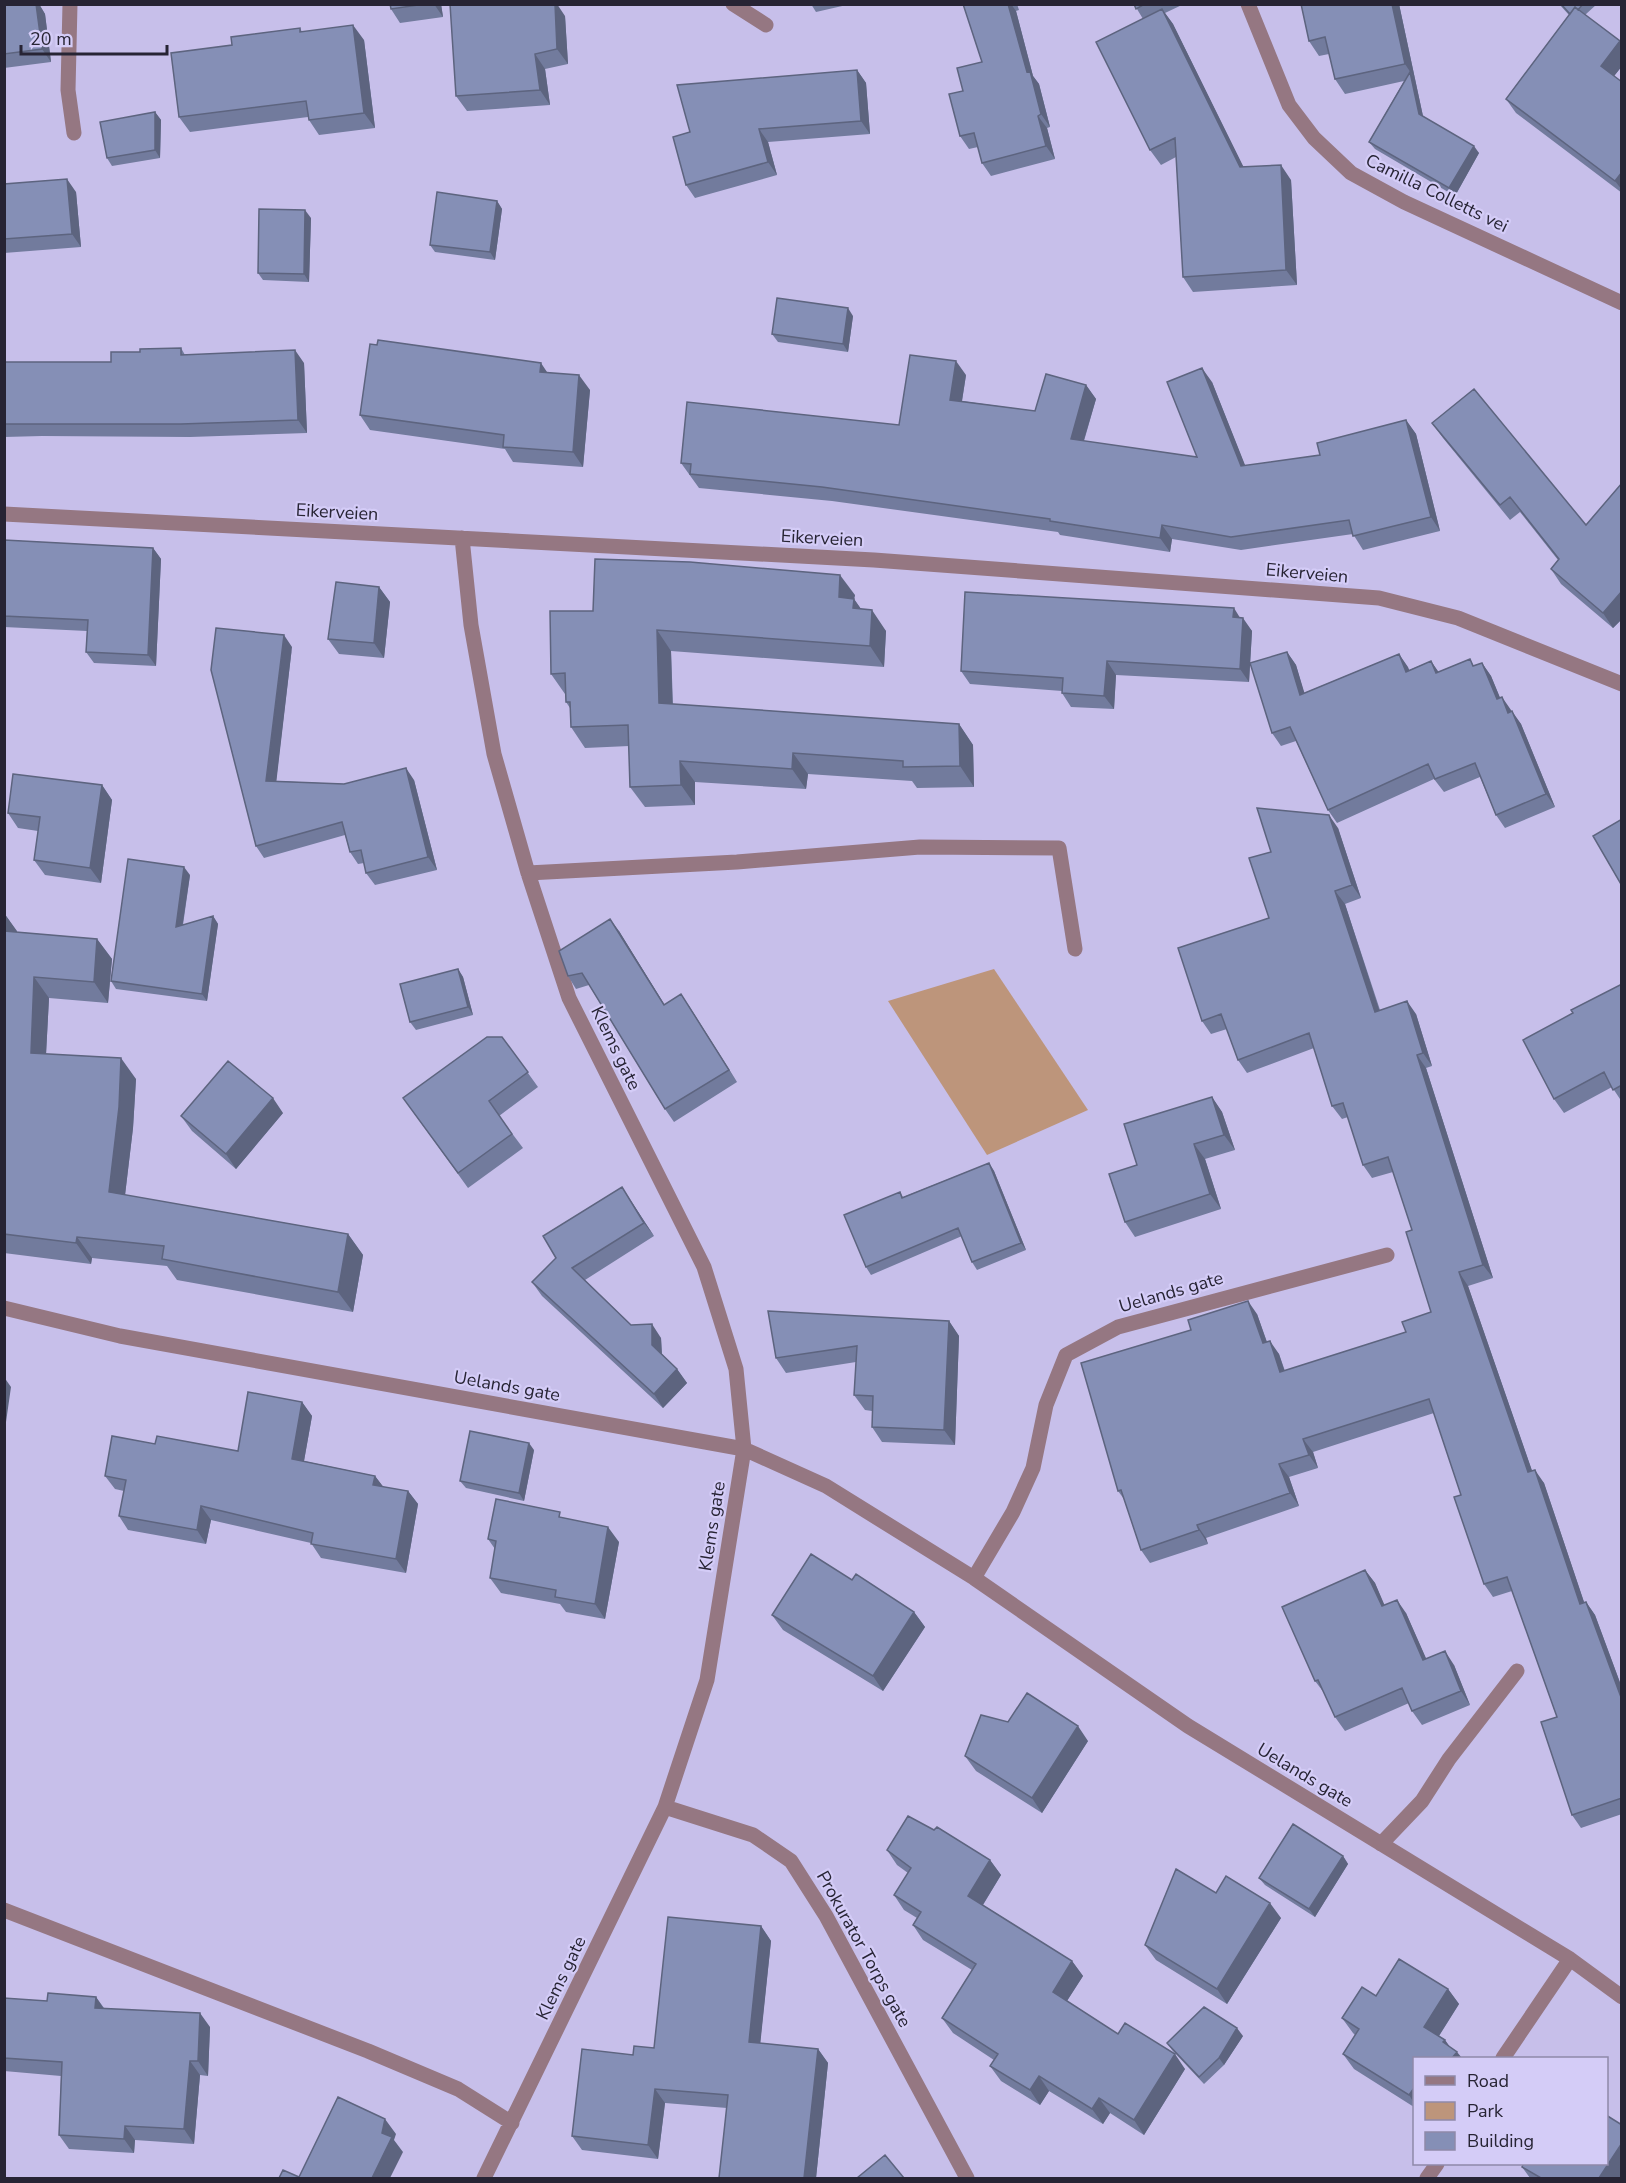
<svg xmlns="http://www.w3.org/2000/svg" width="1626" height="2183" font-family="'Nunito Sans',sans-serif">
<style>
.green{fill:#bd957b}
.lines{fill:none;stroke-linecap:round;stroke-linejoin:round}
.minor{stroke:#957782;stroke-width:15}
.wall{fill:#727b9d}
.shaded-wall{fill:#5d647f}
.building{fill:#858fb6;stroke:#5d647f;stroke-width:1.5}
.labels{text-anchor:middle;stroke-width:4.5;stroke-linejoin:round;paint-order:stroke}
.street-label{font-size:18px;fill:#272434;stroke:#d4ccf7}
</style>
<rect width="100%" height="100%" fill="#c7bfea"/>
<path class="green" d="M994,969l94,141 -101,45 -99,-154z"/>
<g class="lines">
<path class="minor" d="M70,4l-2,86 6,43
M733,4l33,21
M1248,4l41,101 25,33 37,35 53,29 218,101
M4,514l870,46 505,38 79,20 164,66
M462,538l9,87 23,129 34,119 41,125 135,269 32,102 8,80 -37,231 -42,127 -181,371
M528,873l209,-11 183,-15 139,1 16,101
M4,1308l116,28 624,113 82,37 148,92 214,148 382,233 52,38
M974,1578l39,-66 20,-44 13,-63 20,-50 52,-28 269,-72
M665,1807l88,28 38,26 35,55 141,262
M1381,1844l41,-43 27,-42 68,-88
M4,1910l364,141 90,38 54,34
M1503,2058l67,-99
M1427,2178l10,-14"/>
</g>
<path class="wall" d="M4,4h35l6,10 6,48 -47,6z
M390,4h51l2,13 -43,6 -9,-14z
M811,4h40l-35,8z
M963,4h54l2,6 -3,1 17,65 6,8 11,43 -3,1 8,31 -64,17 -9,-13 -4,-16 -9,2 -9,-13 3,-45 19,-29z
M1134,4h50l-19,9 8,11 70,143 48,13 6,105 -104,7 -10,-15 -7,-120 -15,8 -11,-15 -7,-131z
M1301,4h98l24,112 56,37 -24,43 -80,-47 -6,-7 35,-61 -59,13 -10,-15 -6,-25 -10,2 -10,-15z
M1559,4h38l-12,11 35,26 2,3v22l-8,10 8,6v111l-106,-80 -10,-14 63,-84z
M565,16l3,48 -23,5 5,36 -83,6 -11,-15z
M300,28l2,4 62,8 11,88 -56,7 -10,-15 -1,-3 -118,15 -11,-15 53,-72z
M857,70l9,13 4,51 -102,8 9,33 -82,23 -9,-13 4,-53z
M155,112l6,8 -1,38 -48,8 -5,-8z
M4,184l72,8 5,55 -77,6z
M497,201l5,8 -7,51 -60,-8 -5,-7z
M311,218l-2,64 -46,-2 -5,-7z
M853,316l-5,36 -70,-10 -6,-8z
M181,348l4,7 119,8 3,70 -117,4 -148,-1 -38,1v-75h107l29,-10z
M547,373l43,17 -7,77 -70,-5 -8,-13 -135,-19 -10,-15z
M966,375l-4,26 73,10 51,-26 10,14 -12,42 113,16 15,-75 33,84 75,-11 86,-35 10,14 24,97 -77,19 -10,-16 -112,16 -69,-11 -2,13 -110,-17 -2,-3 -226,-31 -133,-13 -18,-25 218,-38z
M1432,423l154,102 36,-42v136l-9,9 -52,-44 -10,-15 7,-9 -38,-48 -10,8 -67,-82z
M4,540l149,8 8,11 -5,107 -62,-3 -8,-11 1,-21 -83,-4z
M379,587l11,15 -6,56 -45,-4 -11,-15z
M855,595l-1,4 7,10 25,22 -2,36 -213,-16 2,53 286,20 14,21 1,42 -57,1 -5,-7 -104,-7 -2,15 -111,-7v23l-50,2 -15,-20 -1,-41 -44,2 -14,-21 -1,-19 -4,-6 -1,-8 -14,-20 42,-63z
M1240,617l12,14 -3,51 -133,-7 -2,34 -43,-2 -9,-14v-2l-92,-7 -9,-13z
M292,647l-16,134 68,3 70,-4 23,90 -62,15 -9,-12 -2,-10 -6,1 -8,-12 -5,-17 -81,23 -8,-12z
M1287,652l9,13 8,28 95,-39 10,16 22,-9 7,11 32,-13 4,7 8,-3 9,13 9,22 21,26 34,83 -50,21 -9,-13 -16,-38 -36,15 -10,-13 -97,44 -9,-13 -32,-69 -15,5 -9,-13z
M102,785l10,15 -11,83 -56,-8 -11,-15 4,-29 -20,-3 -10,-15z
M1338,828l23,70 -16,6 35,106 36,4 16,52 -6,2 67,210 -25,8 64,185 12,12 40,119h2l9,13 27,73v126l-41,14 -9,-13 -15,-98 -45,-126 -19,6 -9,-13 -23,-89 -27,-82 -121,39 5,16 -29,9 10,29 -93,32 2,6 -58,19 -9,-13 -17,-51 -6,-8 139,-177 10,28 12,12 6,17 121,-39 25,-20 -19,-82 -19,-58 -21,6 -9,-13 -15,-48 -6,2 -10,-13 -18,-58 -67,25 -9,-13 -11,-31 -16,5 -9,-13 67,-103 2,-66z
M190,875l-7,50 30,-9 5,8 -11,77 -91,-12 -5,-8z
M4,913l13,19 80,7 15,20 -4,44 -59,-5 -3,56 90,25 -3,49 -8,67 223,39 15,21 -10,57 -176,-32 -10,-14 -75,-8 -1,6 -87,-11z
M619,931l45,73 25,2 48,76 -63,40 -9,-13 -76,-124 -13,4 -8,-13z
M458,969l5,8 10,38 -57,15 -6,-8z
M1622,984v118l-10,-15 -48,26 -10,-14 19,-86z
M502,1037l36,50 -39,29 24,32 -55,40 -54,-75z
M1212,1097l10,15 13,38 -30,9 16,50 -86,28 -10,-15 12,-57z
M283,1113l-47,56 -44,-38 -11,-15z
M989,1163l5,8 32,79 -49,20 -5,-8 -10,-26 -91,39 -5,-8 34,-75 3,5z
M631,1201l23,35 -69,44 46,45 30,13 1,16 15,15 10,14 -24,25 -121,-112 -10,-14z
M949,1321l10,15 -4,109 -73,-3 -10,-15v-16l-7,-1 -11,-15 2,-33 -70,11 -10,-15z
M302,1402l10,14 -8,45 71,15 8,11 25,4 10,13 -12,69 -85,-15 -10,-15 -100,-23 -5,24 -78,-14 -9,-14 5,-25 -9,-2 -10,-13 50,-32 83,7z
M534,1450l-10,51 -58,-13 -6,-7z
M564,1518l55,24 -14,77 -39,-7 -6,-8 -59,-11 -11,-15 5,-29 -7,-10z
M1365,1570l10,13 9,22 22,8 20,46 28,6 16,40 -48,20 -10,-14 -3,-8 -64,28 -10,-14 -10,-23 -10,-13z
M852,1580l62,32 11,15 -42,64 -100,-61 -11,-15z
M1088,1741l-46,72 -66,-42 -11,-15z
M887,1850l103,10 11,15 -18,30 89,56 11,15 -16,25 51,33 67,35 -41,66 -34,-22 -7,11 -54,-33 -9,14 -39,-24 -11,-15 4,-6 -41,-27 -11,-15 30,-48 -49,-30 -10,-15 4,-7 -13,-8 -10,-15 14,-22 -11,-8z
M1343,1856l5,8 -33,53 -50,-32 -6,-7z
M1216,1893l65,25 -54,86 -71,-44 -11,-15z
M761,1926l10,15 -11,102 58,6 10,14 -12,115h-97l8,-70 -62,-5 -7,56 -76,-9 -10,-14 61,-81 21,-7z
M1448,1989l11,15 -20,32 6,4 4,6 -35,12v49l-60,-38 -11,-15 12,-19 -2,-2 -11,-15 34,-22z
M96,1997l8,11 106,19 -2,49 -8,-1 -6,69 -59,-4 -1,13 -65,-4 -10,-14 2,-59 -57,-5v-73l43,3z
M1243,2036l-19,29 -20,19 -32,-34 -5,-7z
M1622,2125v49l-3,4h-89l-8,-11z"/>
<path class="shaded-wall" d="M33,4h6l6,10 6,48 -9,-13z
M434,4h7l2,13z
M555,4h2l8,12 3,48 -11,-15z
M1008,4h3l5,7 17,65 6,8 11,43 -9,-13 -14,-42z
M1392,4h7l16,75 -10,-15z
M1162,9l11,15 78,158 -11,-15z
M353,25l11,15 11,88 -11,-15z
M1620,41l2,3v22l-11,14 -10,-14z
M535,54l10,15 5,36 -10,-15z
M857,70l9,13 4,51 -9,-13z
M1410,72l5,7 9,42 -5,-7z
M155,112l6,8 -1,38 -5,-8z
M1038,116l9,12 8,31 -9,-13z
M759,129l9,13 9,33 -9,-13z
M1474,146l5,7 -24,43 -6,-8z
M1281,165l10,15 6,105 -11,-15z
M1622,172v18l-7,-9z
M67,179l9,13 5,55 -9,-13z
M497,201l5,8 -7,51 -5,-8z
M305,210l6,8 -2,64 -5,-8z
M848,308l5,8 -5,36 -5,-8z
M295,350l9,13 3,70 -9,-13z
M956,361l10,14 -6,38 -10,-13z
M541,363l10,15 -11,-6z
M1202,368l10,14 39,98 -10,-14z
M579,375l11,15 -7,77 -10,-15z
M1086,385l10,14 -16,54 -9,-14z
M1406,420l10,14 24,97 -9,-14z
M1162,525l10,14 -2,13 -10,-14z
M153,548l8,11 -5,107 -8,-11z
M840,575l15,20 -1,4 14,20 -29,-22z
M379,587l11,15 -6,56 -10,-15z
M1622,591v28l-9,9 -10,-15z
M1234,608l8,13 1,-3 9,13 -3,51 -9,-13 -7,-52z
M872,610l14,21 -2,36 -14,-21z
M657,630l14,21 2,73 -14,-21z
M284,635l8,12 -17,146 -9,-12z
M1287,652l9,13 13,43 -9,-13z
M1399,654l9,13 7,18 -9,-13z
M1107,661l9,14 -2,34 -10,-13z
M1431,661l9,13 -4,-1z
M1482,663l9,13 15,36 -9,-13z
M1502,697l9,13 6,16 -9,-13z
M1512,711l9,13 34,83 -9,-13z
M959,724l14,21 1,42 -14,-21z
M793,753l15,21 -2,15 -14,-20z
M680,761l15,21v23l-14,-20z
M406,768l8,12 23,90 -9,-13z
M102,785l10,15 -11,83 -11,-15z
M1329,815l9,13 23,70 -9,-13z
M184,867l6,8 -9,60 -5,-8z
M1335,891l10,13 39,121 -9,-13z
M4,913l13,18 -2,21 -11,-16z
M213,916l5,8 -11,77 -5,-7z
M610,919l9,12 53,86 -8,-12z
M97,939l15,20 -4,44 -14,-21z
M458,969l5,8 10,38 -5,-8z
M34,977l15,21 -4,76 -14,-21z
M681,994l8,12 48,76 -8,-12z
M1407,1001l9,13 16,52 -9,-13z
M1417,1055l9,13 67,210 -10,-13z
M121,1058l15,21 -3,49 -10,84 -14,-20z
M1212,1097l10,15 13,38 -11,-15z
M273,1098l10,15 -47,56 -10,-15z
M1194,1144l11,15 16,50 -11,-15z
M989,1163l5,8 32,79 -5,-7z
M622,1187l9,14 23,35 -10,-13z
M348,1234l15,21 -10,57 -15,-20z
M77,1237l15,21 -1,6 -15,-21z
M1459,1272l9,14 69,199 -9,-13z
M1248,1301l9,13 15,43 -9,-14z
M949,1321l10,15 -4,109 -11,-15z
M652,1324l9,14 1,20 -10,-13z
M1270,1341l9,13 10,31 -9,-13z
M677,1369l10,14 -24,25 -9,-14z
M4,1377l7,10 -7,49z
M302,1402l10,14 -10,56 -10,-13z
M1303,1439l10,13 5,16 -9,-13z
M529,1443l5,7 -10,51 -5,-8z
M1279,1464l10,13 10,29 -9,-13z
M1535,1470l9,13 45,134 -9,-13z
M375,1476l10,13 -12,-4z
M408,1491l10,13 -12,69 -10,-14z
M201,1506l10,14 -5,24 -9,-14z
M1197,1525l9,13 2,6 -9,-14z
M608,1527l11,15 -14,77 -10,-15z
M1365,1570l10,13 16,37 -9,-14z
M1397,1600l9,13 27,61 -10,-14z
M1586,1602l9,13 27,73v12z
M914,1612l11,15 -42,64 -10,-15z
M1445,1651l9,14 16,40 -9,-14z
M1078,1726l10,15 -46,72 -10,-15z
M1343,1856l5,8 -33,53 -6,-8z
M990,1860l11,15 -22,36 -11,-15z
M1270,1903l11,15 -54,86 -10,-15z
M761,1926l10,15 -12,115 -10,-14z
M1072,1961l11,15 -20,31 -10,-15z
M1448,1989l11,15 -24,38 -11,-15z
M96,1997l10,15 -11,-4z
M200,2013l10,14 -2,49 -10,-15z
M1237,2028l6,8 -19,29 -5,-7z
M1445,2040l10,14 2,-2 5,6h-10l-9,-16z
M818,2049l10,14 -12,115h-12z
M1175,2054l10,15 -41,66 -10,-15z
M190,2061l10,14 -6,69 -10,-15z
M1039,2076l10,15 -9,14 -10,-15z
M1414,2088v15l-5,-8z
M655,2089l10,14 -7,56 -10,-14z
M1099,2098l11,15 -7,11 -11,-15z
M385,2119l11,15 -2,6 9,12 -13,26h-18z
M125,2126l10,14 -1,13 -10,-14z
M1622,2143v31l-3,4h-20z"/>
<path class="building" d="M4,4h32l6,45 -38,5z
M390,4h35l-34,5z
M450,4h105l2,45 -22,5 5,36 -84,6z
M963,4h45l19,68 3,-1 11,43 -3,2 8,30 -64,17 -8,-30 -14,3 -11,-42 14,-3 -6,-23 25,-6z
M1134,4h11l-9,5z
M1301,4h91l13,60 -70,15 -10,-42 -16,4z
M1561,4h22l-5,6 -3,-3 -5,7z
M1575,7l45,34 -19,25 21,16v90l-7,9 -109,-82z
M1162,9l78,158 41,-2 5,105 -103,7 -8,-139 -25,12 -54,-108z
M353,25l11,88 -55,7 -3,-19 -127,16 -8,-64 61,-8 -1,-8 69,-9v4z
M857,70l4,51 -102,8 9,33 -82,23 -13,-48 17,-5 -13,-47z
M1410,72l9,42 55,32 -25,42 -80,-46z
M155,112v38l-48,8 -7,-36z
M67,179l5,55 -68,5v-55z
M437,192l60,9 -7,51 -60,-7z
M259,209l46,1 -1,64 -46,-1z
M777,298l71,10 -5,36 -71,-10z
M378,340l163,23 -1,9 39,3 -6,77 -70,-5 1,-12 -144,-20 10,-71 7,1z
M181,348v7l114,-5 3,70 -117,4h-177v-62h107v-10h29v-3z
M910,355l46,6 -6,39 85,11 11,-37 40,11 -15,54 126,18 -30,-75 35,-14 39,98 79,-11 -3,-12 89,-23 25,97 -78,19 -4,-16 -118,17 -69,-12 -2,13 -110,-17v-2l-228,-32 -132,-13 1,-10 -10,-1 6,-61 212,23z
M1474,389l112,136 36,-42v108l-19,22 -52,-44 8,-10 -49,-62 -10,8 -68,-82z
M4,540l149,8 -5,107 -62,-3 2,-32 -84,-4z
M595,559l95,3 150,13 -1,22 15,2 -1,9 19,2 -2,36 -213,-16 2,73 300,21 1,42 -57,1v-6l-110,-8 -1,16 -112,-8 1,24 -51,2 -2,-62 -57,2 -1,-25h-4l-1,-29 -14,1 -1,-63h43z
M336,582l43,5 -5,56 -46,-4z
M965,592l269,16 -1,9 10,1 -3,51 -133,-8 -3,35 -42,-3 1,-15 -102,-7z
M216,628l68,7 -18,146 78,3 62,-16 22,89 -62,16 -5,-23 -11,2 -8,-30 -86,24 -45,-176z
M1287,652l13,43 99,-41 7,18 25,-11 5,12 34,-14 3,7 9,-3 15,36 5,-2 6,16 4,-2 34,83 -50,21 -21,-52 -40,16 -7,-15 -100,46 -38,-83 -18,6 -22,-70z
M13,774l89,11 -12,83 -56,-8 6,-43 -32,-4z
M1257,808l72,7 23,70 -17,6 40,121 32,-11 16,52 -6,2 66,210 -24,7 69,200 7,-2 45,134 6,-2 36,98v98l-50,17 -31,-93 16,-5 -50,-140 -23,7 -30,-87 7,-2 -32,-96 -126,40 6,16 -30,9 11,29 -93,32 2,5 -58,20 -20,-60 -3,1 -37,-128 110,-33 -3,-10 60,-19 15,42 7,-2 10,31 126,-40 -4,-10 29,-10 -25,-80 6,-2 -24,-73 -25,8 -20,-62 -11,3 -23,-73 -71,27 -17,-46 -19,7 -24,-73 91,-30 -20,-60 22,-6z
M1622,819v67l-29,-50z
M128,859l56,8 -8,60 37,-11 -11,78 -91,-13z
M610,919l54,86 17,-11 48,76 -64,39 -83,-136 -14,3 -9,-25z
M4,931l93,8 -3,43 -60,-5 -3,76 90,5 -2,49 -10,85 239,42 -10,58 -176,-33 2,-13 -87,-9 -1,6 -72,-9z
M458,969l10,38 -58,15 -10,-38z
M1622,984v101l-9,5 -9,-18 -50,27 -31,-59 50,-27 -2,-3z
M487,1037h15l26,35 -39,29 23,33 -54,39 -55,-75z
M228,1061l45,37 -47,56 -45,-38z
M1212,1097l12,38 -30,9 16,50 -85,28 -16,-48 28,-9 -13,-41z
M989,1163l32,80 -49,19 -14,-34 -92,39 -22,-52 56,-23 2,6z
M622,1187l22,36 -72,45 59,57 21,-1v21l25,24 -23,25 -122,-112 24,-24 -13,-22z
M768,1311l181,10 -5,109 -72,-3 1,-31 -19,-1 3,-49 -81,12z
M248,1392l54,10 -10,57 83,17 -2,9 35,6 -12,68 -85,-15 2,-11 -112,-27 -4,24 -78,-14 7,-36 -21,-4 7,-40 43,8 2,-8 81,15z
M470,1431l59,12 -10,50 -59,-12z
M496,1499l64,13 -1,5 49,10 -13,77 -40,-7 1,-7 -66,-12 6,-37 -8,-2z
M811,1554l41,26 4,-6 58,38 -41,64 -101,-61z
M1365,1570l17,36 15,-6 26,60 22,-9 16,40 -49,20 -10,-23 -67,29 -17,-37 -3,1 -33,-74z
M1027,1693l51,33 -46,72 -67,-42 16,-41 27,7z
M908,1816l26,14 3,-3 53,33 -22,36 104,65 -19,31 65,42 7,-11 50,31 -41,66 -35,-22 -7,11 -53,-33 -9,14 -40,-24 8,-12 -56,-36 34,-54 -63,-39 8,-13 -27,-17 17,-27 -24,-18z
M1293,1824l50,32 -34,53 -50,-31z
M1176,1869l40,24 10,-17 44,27 -53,86 -72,-44z
M668,1917l93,9 -12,116 69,7 -14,129h-85l9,-83 -73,-6 -7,56 -76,-9 10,-87 51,6 1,-9 20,2z
M1399,1959l49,30 -24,38 21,13 -2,2 14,10 -5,6h-38v30l-5,7 -66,-41 16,-25 -17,-11 20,-31 14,9z
M48,1993l48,4 -1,11 105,5 -2,48h-8l-6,68 -59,-3 -1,13 -65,-4 3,-73 -58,-4v-60l43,3z
M1204,2007l33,21 -18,30 -20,19 -32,-34z
M338,2097l47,22 -3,14 10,4 -20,41h-93l4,-8 16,7z
M1606,2115l16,10v18l-23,35h-58l-19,-11 2,-4h82z
M885,2155l19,23h-47z"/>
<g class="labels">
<g class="street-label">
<text transform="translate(1437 193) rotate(26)" y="6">Camilla Colletts vei</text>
<text transform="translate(337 512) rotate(3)" y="6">Eikerveien</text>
<text transform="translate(822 538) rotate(3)" y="6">Eikerveien</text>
<text transform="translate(1307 573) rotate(5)" y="6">Eikerveien</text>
<text transform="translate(616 1048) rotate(64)" y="6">Klems gate</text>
<text transform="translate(1171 1292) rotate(-16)" y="6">Uelands gate</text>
<text transform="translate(507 1386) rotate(10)" y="6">Uelands gate</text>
<text transform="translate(712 1526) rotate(-81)" y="6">Klems gate</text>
<text transform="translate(1305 1775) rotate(31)" y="6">Uelands gate</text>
<text transform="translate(864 1949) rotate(61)" y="6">Prokurator Torps gate</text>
<text transform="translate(561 1978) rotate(-64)" y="6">Klems gate</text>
</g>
</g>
<rect width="1626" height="2183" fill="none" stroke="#272434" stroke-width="12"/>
<rect x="1413" y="2057" width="195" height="108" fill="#d4ccf7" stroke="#8f89a9" stroke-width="1.5"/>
<rect x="1425" y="2076" width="30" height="9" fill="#957782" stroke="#8f89a9" stroke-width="1.5"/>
<text x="1467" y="2087" font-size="18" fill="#272434">Road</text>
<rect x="1425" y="2102" width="30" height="18" fill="#bd957b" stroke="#8f89a9" stroke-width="1.5"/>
<text x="1467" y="2117" font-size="18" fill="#272434">Park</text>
<rect x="1425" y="2132" width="30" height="18" fill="#858fb6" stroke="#8f89a9" stroke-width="1.5"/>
<text x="1467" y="2147" font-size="18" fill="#272434">Building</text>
<path d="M21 45v9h146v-9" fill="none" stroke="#272434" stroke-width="3"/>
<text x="30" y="45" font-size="18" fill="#272434" stroke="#d4ccf7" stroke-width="4.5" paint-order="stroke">20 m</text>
</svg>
